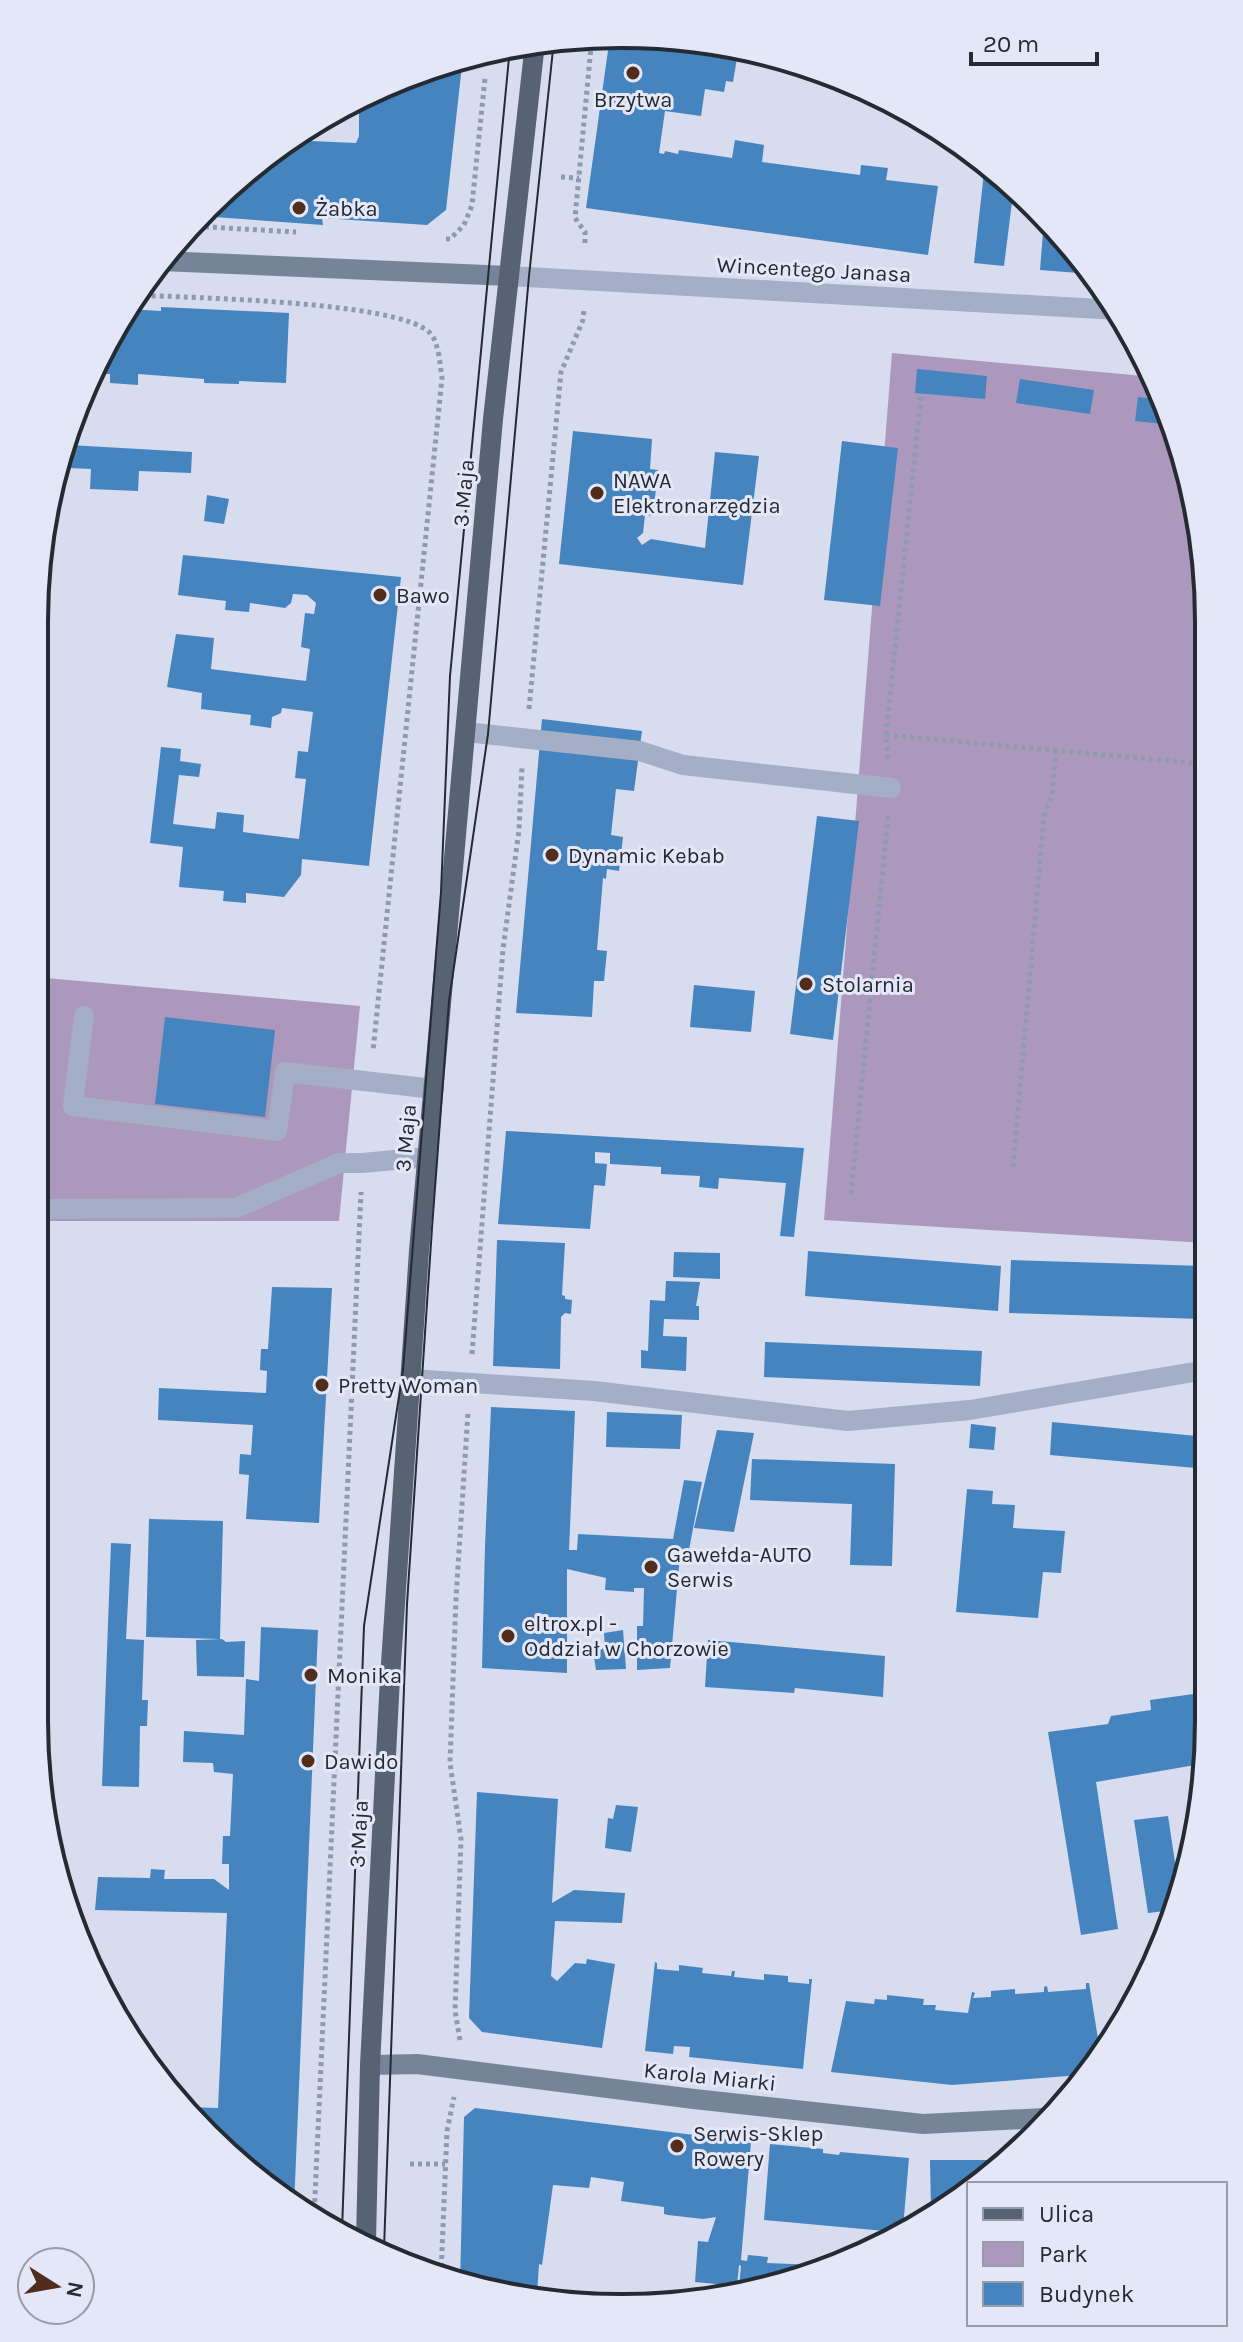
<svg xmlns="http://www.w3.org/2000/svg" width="1243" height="2342" font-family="Karla,sans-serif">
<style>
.green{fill:#ad98bd}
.building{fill:#4584bf}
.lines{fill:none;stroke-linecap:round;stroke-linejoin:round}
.path{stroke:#8e9ab1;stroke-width:5;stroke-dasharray:4 4;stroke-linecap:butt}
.lane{stroke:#a4aec6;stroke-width:20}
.street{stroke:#a4aec6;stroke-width:20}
.secondary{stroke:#768499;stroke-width:20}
.primary{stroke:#576373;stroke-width:20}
.tram{stroke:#252b32;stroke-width:2}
.poi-dot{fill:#502d1d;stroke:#e3e7f7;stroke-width:3}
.labels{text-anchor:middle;stroke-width:6;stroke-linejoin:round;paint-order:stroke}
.poi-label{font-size:22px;fill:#252b32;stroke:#e3e7f7;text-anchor:start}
.street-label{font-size:22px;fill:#252b32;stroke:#e3e7f7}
.rim{fill:none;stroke:#252b32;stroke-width:4}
</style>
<rect width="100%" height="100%" fill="#d7dcef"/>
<path class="green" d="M892,353l262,24 10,20 40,148 2,698 -382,-23z
M35,977l325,29 -21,215h-304z"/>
<path class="building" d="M610,36l84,3 -2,11 45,8 -4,24 -7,-1 -2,11 -19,-3 -4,27 -36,-5 -6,42 5,1 1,-3 13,3 1,-4 53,8 3,-18 29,5 -2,17 98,13 1,-10 27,3 -2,12 52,6 -10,69 -342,-47z
M463,56l-17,154 -19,15 -105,-7 1,7 -123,-9 63,-60 25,-16 68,3 3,-7v-29h4l3,-14 11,-1 1,-3z
M985,163l29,23 -10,80 -30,-3z
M1044,220l33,37 14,17 -51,-4z
M161,307l128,6 -3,70 -47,-2v3l-35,-1v-4l-66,-5v11l-28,-2v-9h-16l18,-46 14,-19 35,2z
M917,369l70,7 -2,23 -70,-6z
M1020,379l74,11 -4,24 -74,-11z
M1138,397l27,3 7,25 -37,-4z
M573,431l79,8 -2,30 8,1 -5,46 -8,-1 -2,18 -6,5 5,7 9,-6 54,9 10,-96 44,4 -16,129 -184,-21z
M842,441l56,7 -18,158 -56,-6z
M69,445l123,7 -1,21 -52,-2 -1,20 -48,-2 1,-20 -23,-1z
M207,495l22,4 -5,25 -20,-3z
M183,555l218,22 -32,289 -67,-7 -1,16 -17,22 -38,-4v10l-23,-2 1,-10 -45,-4 4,-40 -33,-4 11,-96 20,2 -1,12 21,3 -2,13 -20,-2 -6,49 42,5 2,-17 27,3 -1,17 56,7 7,-60 -11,-1 3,-27 10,1 5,-40 -31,-4 -1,5 -9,4 -1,11 -21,-3 1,-10 -50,-6 1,-16 -35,-6 9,-53 38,4 -3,31 95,12 4,-32 -9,-2 4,-34 9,1 2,-11 -9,-8 -14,-1 -2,9 -6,5 -35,-5 -1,9 -24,-2 1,-9 -48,-6z
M542,719l100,12 -8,60 -18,-2 -5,46 12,2 -4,34 -12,-2 -1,10 -3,-1 -6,72 10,1 -3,30h-10l-2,36 -76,-4z
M817,816l42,5 -26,219 -43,-6z
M694,985l61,6 -4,41 -61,-5z
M165,1017l110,13 -10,87 -110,-13z
M506,1131l298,17 -10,89 -14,-1 6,-53 -67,-5 -1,11 -19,-2 1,-11 -39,-2v-7l-51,-3v-11l-15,-1v11l12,1 -2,22 -11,-1 -4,44 -92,-5z
M497,1240l68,3 -3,52 3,1v3l7,1 -1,14 -6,-1 -4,4 -1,52 -67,-3z
M808,1251l193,15 -3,45 -193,-15z
M674,1252l46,1v26l-47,-2z
M1011,1260l193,6 -1,53 -194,-6z
M666,1281l34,1 -4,24h3v14l-35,-1 -1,17 24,1 -1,34 -45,-3v-18l7,1 2,-51 15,1z
M272,1287l60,1 -13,235 -73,-4 3,-44 -10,-1 1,-20 11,1 2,-30 -95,-5 1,-32 107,5 1,-22 -7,-1 1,-21h7z
M765,1342l217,9 -2,35 -216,-9z
M491,1407l84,4 -6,139h8l1,-16 95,5 11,-59 18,2 -14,73h-8l-10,113 -33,2v-44h6l1,-38h-10v4l-29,-2 1,-12 -39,-9v104l-85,-5 3,-122z
M607,1412l75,3 -2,34 -74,-2z
M1052,1422l155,15v32l-157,-14z
M971,1424l25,3 -2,23 -25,-2z
M717,1430l37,3 -20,99 -40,-4z
M752,1459l143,5 -3,102 -42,-1 2,-61 -102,-4z
M967,1489l26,2 -1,13 23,1 -2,23 52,3 -4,42 -18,-1 -5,46 -82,-6z
M149,1519l74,2 -3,118 -74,-2z
M111,1543l20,1 -5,95 18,1 -2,60h6l-1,26h-7l-1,61 -37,-1z
M261,1627l57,3 -24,577 -108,-100 32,1 9,-195 -132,-3 3,-33 52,1 1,-9 14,1 -1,9h50l15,11v-26h-7l1,-28h7l3,-62 -19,-2 -1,-9 -30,-1 1,-31 60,4 2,-56 13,2z
M623,1630l3,39 -30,1 -3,-20 12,-2 -1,-15z
M222,1639l4,3 19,-1 -1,36 -47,-1 -1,-36z
M708,1640l177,16 -2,41 -88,-9 -1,5 -89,-6z
M1208,1692l-1,71 -111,19 22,147 -37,6 -33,-203 60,-8 3,-8 40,-6 -1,-10z
M477,1792l81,7 -6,104 22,-13 51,3 -3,30 -67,-2 -4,55 6,5 18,-18 11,1 1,-5 28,5 -13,84 -120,-16 -13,-14z
M616,1805l22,2 -7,45 -26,-4 3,-30 5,1z
M1168,1816l12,79 -6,15 -26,3 -14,-93z
M655,1962l2,1v6l22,2v-6l24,3 -1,5 29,3 1,-5h3l-1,6 30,3v-6l24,2v6l21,2v-5h3l-9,90 -114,-12 1,-10 -16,-1 -1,8 -28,-3z
M1086,1983h3l11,68 -19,24 -129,10 -121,-13 15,-71 28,3 1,-5 12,1v-5l37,4 -1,6h13l-1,5 33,3 4,-21 3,1 -2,5 18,-1v-6l24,-2v5l29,-2v-5l3,-1 1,6 38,-3z
M475,2108l276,34 -10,118 6,1 1,-6 20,2 -1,6 49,2 -1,5 -70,17 -6,-1 2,-20 -2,-1 -2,21 -42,-4 3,-41 10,1 8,-25 -13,2 -35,-4 -4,-1v-7l-43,-6 3,-19 -33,-5 -2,11 -36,-3 -11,80 -3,-1 -2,31 -67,-7 -10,-4 4,-167z
M770,2144l53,5v4l16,2 1,-3 69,6 -6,70 -7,4 -132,-12z
M930,2160h81l-37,24h-5v3l-38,24z"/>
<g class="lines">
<path class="path" d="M561,177l18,1
M189,226l107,6
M446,239h4l14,-14 8,-20 13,-127
M585,243v-11l-10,-14 17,-182
M136,295c55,3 259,6 293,37 10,9 11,33 13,46l-69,673
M529,709l32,-337 22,-52 1,-11
M886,735l35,-339
M888,759l-2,-24 319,29
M1013,1167l31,-351 8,-22 4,-43
M851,1194l37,-378
M472,1354l31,-405 16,-119 3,-63
M460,2040l-5,-29 6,-172 -11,-76 6,-165 12,-186
M410,2164h35
M314,2218l47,-1026
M441,2275l6,-144 7,-34"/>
<path class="lane" d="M466,732l174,19 43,14 208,23
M84,1016l-11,90 204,25 8,-59 149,17
M35,1209l201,-1 103,-45h23l66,-6
M411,1379l183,12 254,30 122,-11 236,-40"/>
<path class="street" d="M509,276l609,34"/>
<path class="secondary" d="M161,261l348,15
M370,2065l47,-1 277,35 229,25 122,-6"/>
<path class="primary" d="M366,2241l4,-176 20,-387 29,-427 74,-832 42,-376"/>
<path class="tram" d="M342,2230l22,-604 39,-256 38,-478 9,-216 60,-629
M384,2249l23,-645 25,-376 17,-227 39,-267 41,-458 25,-236"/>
</g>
<g class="poi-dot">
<circle cx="633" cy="73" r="8"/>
<circle cx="299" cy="208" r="8"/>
<circle cx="597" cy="493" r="8"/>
<circle cx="380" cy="595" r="8"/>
<circle cx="552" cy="855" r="8"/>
<circle cx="806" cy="984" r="8"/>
<circle cx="322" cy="1385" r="8"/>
<circle cx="651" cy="1567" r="8"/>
<circle cx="508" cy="1636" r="8"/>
<circle cx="311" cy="1675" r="8"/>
<circle cx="308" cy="1761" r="8"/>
<circle cx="677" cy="2146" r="8"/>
</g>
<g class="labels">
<g class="poi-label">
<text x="633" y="107" text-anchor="middle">Brzytwa</text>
<text x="315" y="216">Żabka</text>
<text x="613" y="488">NAWA<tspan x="613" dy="25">Elektronarzędzia</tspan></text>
<text x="396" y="603">Bawo</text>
<text x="568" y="863">Dynamic Kebab</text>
<text x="822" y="992">Stolarnia</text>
<text x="338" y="1393">Pretty Woman</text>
<text x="667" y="1562">Gawełda-AUTO<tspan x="667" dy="25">Serwis</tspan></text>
<text x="524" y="1631">eltrox.pl -<tspan x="524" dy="25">Oddział w Chorzowie</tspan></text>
<text x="327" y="1683">Monika</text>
<text x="324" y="1769">Dawido</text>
<text x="693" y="2141">Serwis-Sklep<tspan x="693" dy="25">Rowery</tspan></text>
</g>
<g class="street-label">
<text transform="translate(814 269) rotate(3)" y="8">Wincentego Janasa</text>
<text transform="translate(463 493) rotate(-85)" y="8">3 Maja</text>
<text transform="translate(405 1138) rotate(-85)" y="8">3 Maja</text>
<text transform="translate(358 1834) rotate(-87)" y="8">3 Maja</text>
<text transform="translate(710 2076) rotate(6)" y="8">Karola Miarki</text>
</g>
</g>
<path d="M0 0H1243V2342H0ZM621 48H622A573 573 0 0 1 1195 621V1721A573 573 0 0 1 622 2294H621A573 573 0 0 1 48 1721V621A573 573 0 0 1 621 48Z" fill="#e3e7f7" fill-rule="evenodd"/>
<path class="rim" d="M621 48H622A573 573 0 0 1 1195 621V1721A573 573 0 0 1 622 2294H621A573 573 0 0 1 48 1721V621A573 573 0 0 1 621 48Z"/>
<rect x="967" y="2182" width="260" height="144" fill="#e3e7f7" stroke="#979ca8" stroke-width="2"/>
<rect x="983" y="2208" width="40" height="12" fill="#576373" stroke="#979ca8" stroke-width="2"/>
<text x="1039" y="2222" font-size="24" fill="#252b32">Ulica</text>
<rect x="983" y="2242" width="40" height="24" fill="#ad98bd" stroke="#979ca8" stroke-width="2"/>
<text x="1039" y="2262" font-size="24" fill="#252b32">Park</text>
<rect x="983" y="2282" width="40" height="24" fill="#4584bf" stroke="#979ca8" stroke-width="2"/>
<text x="1039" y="2302" font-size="24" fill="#252b32">Budynek</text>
<g transform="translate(56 2286) rotate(101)"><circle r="38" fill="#e3e7f7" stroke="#979ca8" stroke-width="2"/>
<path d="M0-6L14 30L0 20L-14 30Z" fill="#502d1d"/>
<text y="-12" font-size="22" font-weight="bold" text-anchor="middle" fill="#252b32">N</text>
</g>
<path d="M971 52v12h126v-12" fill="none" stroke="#252b32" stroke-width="4"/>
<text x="983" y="52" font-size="24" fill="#252b32" stroke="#e3e7f7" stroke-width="6" paint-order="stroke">20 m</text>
</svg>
